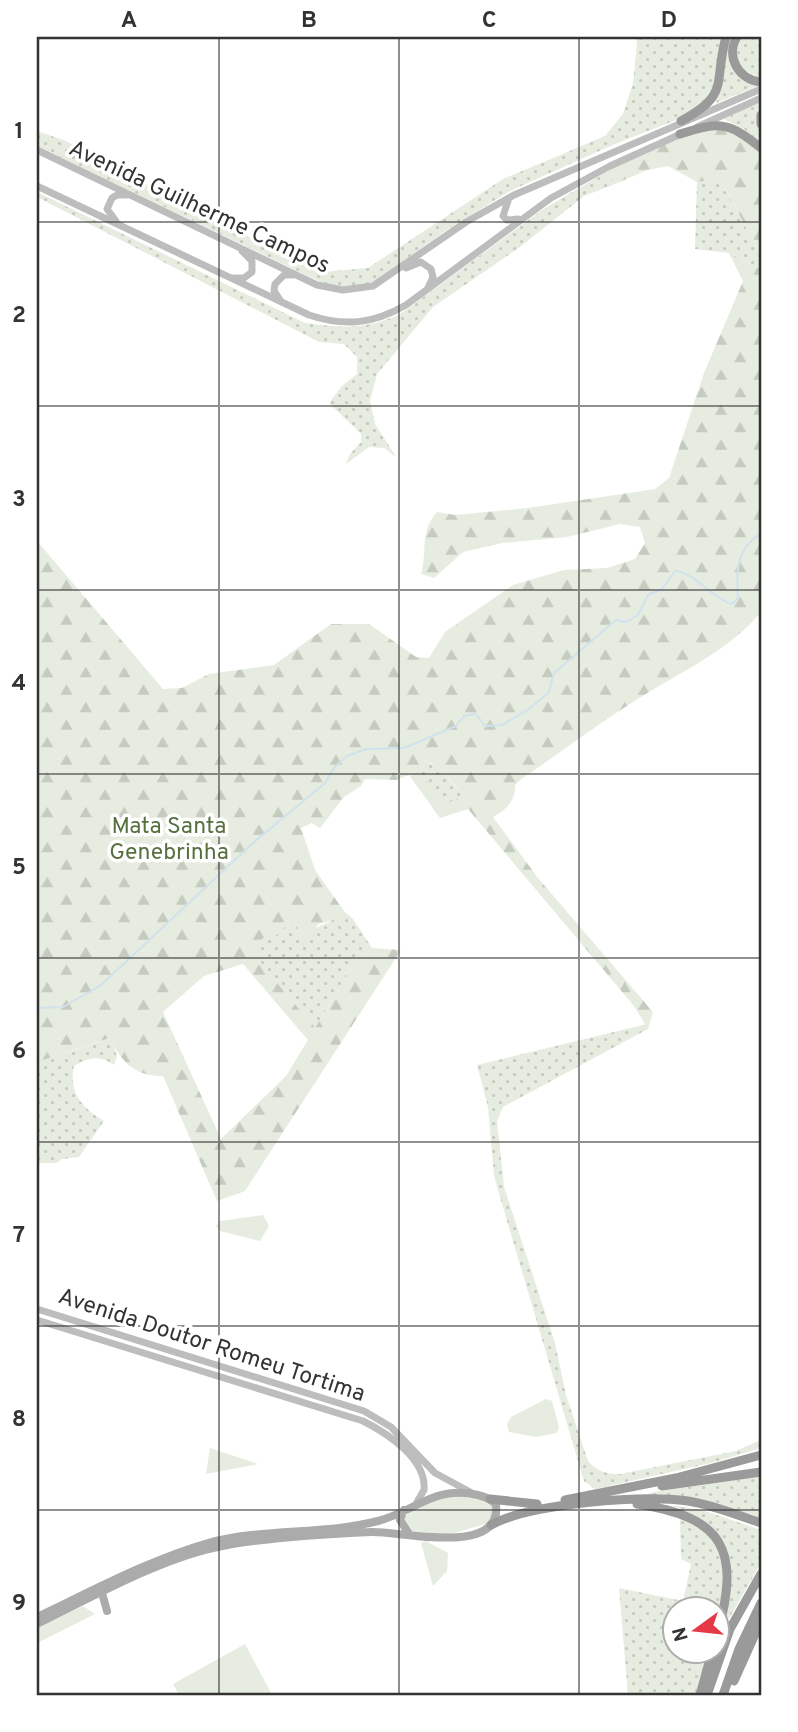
<svg xmlns="http://www.w3.org/2000/svg" width="798" height="1732" font-family="Overpass,sans-serif">
<style>
.grass{fill:url(#grass-dots)}
.forest{fill:url(#forest-firs);fill-rule:evenodd}
.green{fill:#e6ecdf}
.lines{fill:none;stroke-linecap:round;stroke-linejoin:round}
.stream{stroke:#cfe2ee;stroke-width:2}
.secondary{stroke:#bdbdbd;stroke-width:7}
.primary{stroke:#ababab;stroke-width:8}
.highway{stroke:#9a9a9a;stroke-width:9}
.grid{fill:none;stroke:#333;stroke-width:2;stroke-opacity:0.55}
.labels{text-anchor:middle;stroke-width:7;stroke-linejoin:round;paint-order:stroke}
.street-label{font-size:23px;fill:#333;stroke:#fff}
.park-label{font-size:23px;fill:#56703f;stroke:#fff}
.neatline{fill:none;stroke:#333;stroke-width:2.5}
.grid-label{font-size:23px;text-anchor:middle;font-weight:bold;fill:#333}
</style>
<defs>
<pattern id="grass-dots" width="8" height="8" patternUnits="userSpaceOnUse" patternTransform="scale(1.75)"><rect width="8" height="8" fill="#e6ecdf"/><path d="M2 2h.1M6 6h.1" fill="none" stroke="#c6cbc0" stroke-width="1.8" stroke-linecap="round"/></pattern>
<pattern id="forest-firs" width="22" height="20" patternUnits="userSpaceOnUse" patternTransform="scale(1.75)"><rect width="22" height="20" fill="#e6ecdf"/><path d="M5 1l3.5 6h-7zM16 11l3.5 6h-7z" fill="#c6cbc0"/></pattern>
</defs>
<rect width="100%" height="100%" fill="#fff"/>
<path class="grass" d="M635,37h92l-8,48 -17,25 -87,34 -105,47 -62,38 -71,51 -15,6 -29,2 -296,-142v-15l29,10 124,67 132,64 46,-4 135,-89 102,-43 18,-22 10,-31 4,-40z
M730,37h4l6,39 18,10 -42,17z
M742,37h19v40c-21,-5 -31,-20 -19,-40z
M761,100l-3,25 3,19 -17,-15 -20,-10z
M601,175l19,7 -36,14 -64,51 -87,60 -56,67 -7,27 5,23 21,33 -12,-9 -15,-1 -23,17 4,-10 11,-12v-8l-32,-31 13,-17 15,-12v-17l-13,-13 -25,-2 -282,-145v-5l268,131c38,5 60,7 95,-9l142,-104z
M720,179l41,76v14l-32,-16 -34,-4 2,-67z
M422,760c30,10 23,25 45,35l-20,9 -31,-35z
M344,911l9,8 19,29 -23,24 -34,56 -57,-68 -1,-17 11,-10 7,3 18,-17 9,17c14,-10 31,-13 42,-25z
M647,1024l1,5 -145,78 -6,14 7,66 51,156 11,52 22,66c10,11 18,13 32,13l116,-23 25,-11v8l-50,15 -116,26 -11,-8 -84,-284 -6,-22 -6,-68 -11,-42z
M111,1038l6,18 -3,9c-15,-10 -24,-8 -40,1 -6,26 8,42 30,55l-25,36 -17,2 -6,4h-19v-101z
M761,1476v42l-60,-18 -53,-2 1,-5z
M670,1505l32,5 59,20v33l-42,73c19,-61 21,-107 -49,-131z
M680,1520c54,7 43,65 38,102v-12h-42v42h33l-12,43h-69l-9,-107 64,13 8,-37 -10,-5z"/>
<path class="forest" d="M718,124l43,24v107l-41,-76 -23,3 -29,-16 -21,4 -27,12 -19,-7 56,-31z
M729,253l32,16v343c-30,36 -72,56 -112,80 -45,27 -86,59 -129,88l-5,5c0,17 -8,24 -22,32l45,61 115,134 -5,17 -14,-23 -166,-197 -28,9 -31,-43 -13,5 -31,-1 -4,7 -17,11 -24,31 -8,-5 -11,5 14,42 29,41 -7,8 -19,5 -7,15 -9,-3 -9,-16 -18,16 -7,-2 -11,9 6,9 -5,8 57,68 34,-56 23,-24 29,2 -156,241 -28,10 -54,-125c-27,1 -43,-15 -53,-38l-73,24v-521l126,148 19,-1 27,-14 65,-9 57,-41h38l47,33 13,1 16,-26 68,-47 51,-15 43,-2 28,-9 10,-16 -5,-16 -20,-3 -53,13 -65,6 -39,9 -29,26 -13,-4c7,-25 -2,-41 16,-62l18,3 73,-7 127,-19 14,-11 35,-105 39,-92zM423,760c27,10 23,23 43,35l-19,8 -31,-34zM243,964l65,76 -22,36 -65,63 -58,-127 41,-36z"/>
<path class="green" d="M263,1215l6,11 -9,15 -40,-10 -4,-5 4,-5z
M546,1399l6,2 7,26 -2,6 -21,4 -27,-5 -2,-8 4,-7z
M210,1448l48,16 -52,10z
M451,1495l28,3 14,7 1,7 -6,11 -40,12 -37,-3 -7,-10c6,-20 29,-22 47,-27z
M426,1541l22,12 -1,18 -14,15 -12,-43z
M83,1606l12,8 -58,29v-15z
M245,1644l26,49 -92,2 -6,-11z"/>
<g class="lines">
<path class="stream" d="M37,1008l26,-1 37,-21 153,-143 72,-60 8,-14 14,-13 19,-7 38,-1 52,-22 8,-10 12,-2 9,12 17,-1 27,-16 20,-17 5,-19 62,-53 10,2 12,-7 10,-20 14,-6 13,-18c21,2 36,27 57,33l6,-6c-2,-29 -2,-48 23,-65"/>
<path class="secondary" d="M697,127l64,-29
M37,150l280,135 26,5 30,-4 93,-64 48,-27 247,-106
M37,186l272,129c36,12 64,9 97,-10l145,-107 59,-32 73,-33
M508,201l-5,15 4,4 11,-1
M116,221l-9,-12 5,-11 5,-3h10
M406,268l15,-6 10,7 2,8 -5,11
M232,278h12l8,-6v-11l-10,-10
M280,300l-6,-9 1,-7 9,-9h9
M37,1309l327,102 27,16 44,46 37,20
M37,1320l326,101c24,12 64,38 61,69l-7,12"/>
<path class="primary" d="M404,1510l-4,10 9,14
M102,1593l5,18
M37,1617c55,-26 112,-57 171,-74 55,-15 115,-8 170,-22 38,-10 56,-36 100,-26 8,2 14,4 18,10 6,52 -96,26 -124,27 -47,2 -114,6 -159,16 -55,12 -125,51 -176,76"/>
<path class="highway" d="M737,37c-12,20 2,43 24,45
M761,115v9
M681,121c50,-27 32,-37 45,-84
M680,134c40,-13 49,-12 81,14
M662,1486l99,-14
M490,1499l47,5
M565,1500l111,-22 85,-23
M637,1504c88,13 103,47 81,128
M491,1525c40,-22 151,-30 197,-24 25,4 49,14 73,22
M734,1681l27,-60
M700,1695l12,-43
M707,1695l23,-66 31,-55
M723,1695l16,-46 22,-46"/>
</g>
<path class="grid" d="M219,37v1658M399,37v1658M579,37v1658M37,222h724M37,406h724M37,590h724M37,774h724M37,958h724M37,1142h724M37,1326h724M37,1510h724"/>
<g class="labels">
<g class="street-label">
<text transform="translate(200 206) rotate(25)" y="8">Avenida Guilherme Campos</text>
<text transform="translate(212 1344) rotate(18)" y="8">Avenida Doutor Romeu Tortima</text>
</g>
<g class="park-label">
<text x="169" y="833">Mata Santa<tspan x="169" dy="26">Genebrinha</tspan></text>
</g>
</g>
<rect width="798" height="1732" fill="none" stroke="#ffffff" stroke-width="77"/>
<g transform="translate(696 1630) rotate(255)"><circle r="33" fill="#ffffff" stroke="#adadad" stroke-width="2"/>
<path d="M0-5L12 26L0 18L-12 26Z" fill="#e63946"/>
<text y="-10" font-size="19" font-weight="bold" text-anchor="middle" fill="#333333">N</text>
</g>
<rect x="38" y="38" width="722" height="1656" class="neatline"/>
<g class="grid-label">
<text x="129" y="27">A</text>
<text x="309" y="27">B</text>
<text x="489" y="27">C</text>
<text x="669" y="27">D</text>
<text x="19" y="138">1</text>
<text x="19" y="322">2</text>
<text x="19" y="506">3</text>
<text x="19" y="690">4</text>
<text x="19" y="874">5</text>
<text x="19" y="1058">6</text>
<text x="19" y="1242">7</text>
<text x="19" y="1426">8</text>
<text x="19" y="1610">9</text>
</g>
</svg>
